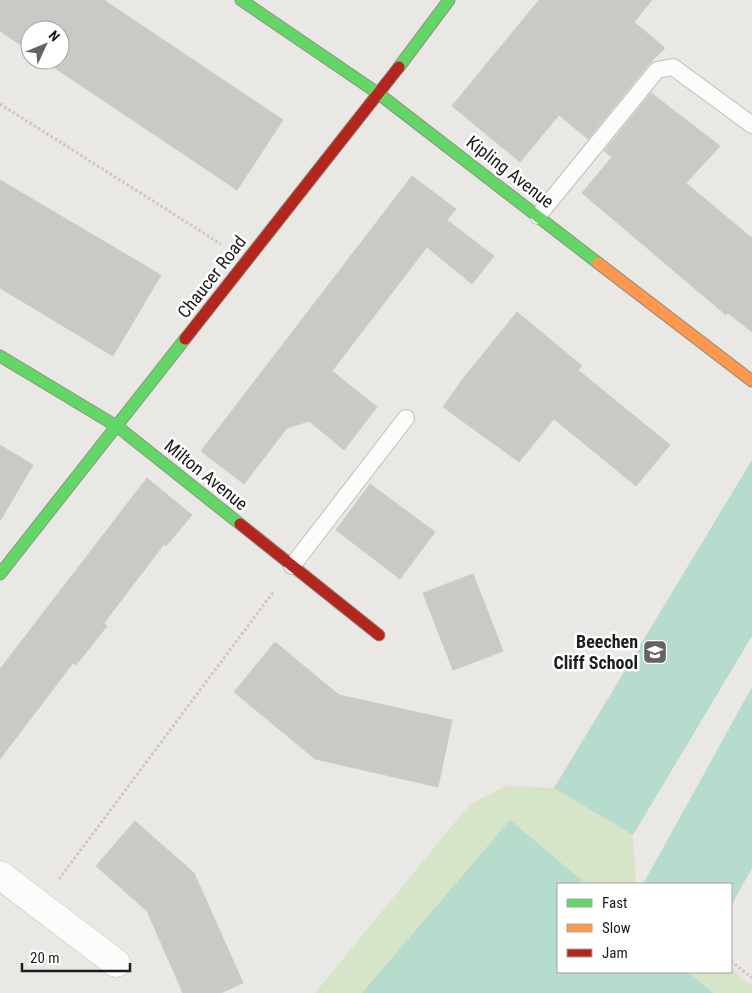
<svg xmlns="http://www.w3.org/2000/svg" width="752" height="993" font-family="'Roboto Condensed',sans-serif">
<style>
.grass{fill:#d6e4c7}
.pitch{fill:#b5dccd}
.building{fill:#cbc9c6;stroke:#cdcac7}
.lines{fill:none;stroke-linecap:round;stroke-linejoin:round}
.lane-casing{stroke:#c0bfbd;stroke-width:18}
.street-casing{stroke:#c0bfbd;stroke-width:29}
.fast-casing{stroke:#909180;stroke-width:13}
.slow-casing{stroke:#909180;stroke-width:13}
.jam-casing{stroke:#909180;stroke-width:13}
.path{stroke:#cfc5c3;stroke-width:3;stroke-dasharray:2.5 2.5;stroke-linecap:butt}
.lane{stroke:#fcfcfb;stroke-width:16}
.street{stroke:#fcfcfb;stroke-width:28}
.fast{stroke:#63d668;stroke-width:11}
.slow{stroke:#ff974d;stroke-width:11}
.jam{stroke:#b3261e;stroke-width:11}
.labels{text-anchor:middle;stroke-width:5;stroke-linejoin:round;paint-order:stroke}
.street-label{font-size:18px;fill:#1c1c1c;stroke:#fff}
.poi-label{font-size:18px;font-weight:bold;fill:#1c1c1c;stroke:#fff;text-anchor:end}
</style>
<rect width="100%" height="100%" fill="#eae8e5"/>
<path class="grass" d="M506,786l48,2 79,47 3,49h-78v88h173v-4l21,18v7h-437l155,-189z"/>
<path class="pitch" d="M752,460v176l-119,199 -79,-47z
M752,687v181l-21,38v-22h-88z
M510,820l76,64h-28v88h130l25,21h-351z"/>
<path class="building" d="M0,0h104l179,120 -46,70 -194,-130h17v-30h-30v21l-30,-20z
M539,0h113l-18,22 31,26 -16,16 -61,75 -29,-24 -39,47 -68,-56z
M651,93l69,53 -34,37 66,55v94l-24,-19 -2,2 -144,-122 30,-36 -8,-6z
M412,176l44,33 -9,11 47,36 -22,28 -45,-37 -95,124 45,36 -33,43 -35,-29 -22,7 -43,56 -43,-33z
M0,180l161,95 -48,81 -113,-68z
M517,312l65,54 -4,4 92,75 -34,41 -82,-67 -35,43 -76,-55 19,-27z
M0,445l33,20 -33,56z
M147,478l45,37 -26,31 -2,-2 -60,79 3,3 -31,39 -3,-2 -73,96v-90z
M370,484l65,48 -35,47 -64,-49z
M473,574l30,77 -50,19 -30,-77z
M275,642l64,53 113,25 -14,67 -123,-28 -81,-67z
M135,821l59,52 49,110 -22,10h-38l-36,-82 -51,-45z"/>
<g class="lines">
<defs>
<path id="lane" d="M538,216l119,-146 16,-3 79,58
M292,566l114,-148"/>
<path id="street" d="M0,875l116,88"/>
<path id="fast" d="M241,0l138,94 219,169
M399,67l50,-67
M0,356l118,71 122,97
M0,574l185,-235"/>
<path id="slow" d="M598,263l154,118"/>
<path id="jam" d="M185,339l214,-272
M240,524l139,111"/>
</defs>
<use href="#lane" class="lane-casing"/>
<use href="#street" class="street-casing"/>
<use href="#fast" class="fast-casing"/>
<use href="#slow" class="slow-casing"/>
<use href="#jam" class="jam-casing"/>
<path class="path" d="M0,104l221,140
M59,879l215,-288
M731,961l21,17"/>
<use href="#lane" class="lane"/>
<use href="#street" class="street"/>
<use href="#fast" class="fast"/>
<use href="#slow" class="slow"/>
<use href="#jam" class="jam"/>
</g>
<defs>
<symbol id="school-square" viewBox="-11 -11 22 22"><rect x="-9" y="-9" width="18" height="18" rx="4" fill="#646362" stroke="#fff"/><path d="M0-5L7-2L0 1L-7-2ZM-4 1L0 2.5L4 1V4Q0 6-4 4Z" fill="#fff"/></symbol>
</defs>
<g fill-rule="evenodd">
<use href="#school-square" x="641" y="638" width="28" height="28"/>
</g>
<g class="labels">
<g class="street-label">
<text transform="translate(510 172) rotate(38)" y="6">Kipling Avenue</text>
<text transform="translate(212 277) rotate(-52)" y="6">Chaucer Road</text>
<text transform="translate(206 475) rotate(39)" y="6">Milton Avenue</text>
</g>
<g class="poi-label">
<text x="638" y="648">Beechen<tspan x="638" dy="21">Cliff School</tspan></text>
</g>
</g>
<rect x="557" y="883" width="175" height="90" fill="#ffffff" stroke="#a4a4a4"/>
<rect x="567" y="899" width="25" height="8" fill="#63d668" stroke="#a4a4a4"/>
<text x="602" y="908" font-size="15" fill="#1c1c1c">Fast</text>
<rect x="567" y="924" width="25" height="8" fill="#ff974d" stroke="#a4a4a4"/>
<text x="602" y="933" font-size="15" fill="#1c1c1c">Slow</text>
<rect x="567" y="949" width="25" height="8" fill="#b3261e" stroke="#a4a4a4"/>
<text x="602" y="958" font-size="15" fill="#1c1c1c">Jam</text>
<g transform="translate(45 45) rotate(46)"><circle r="24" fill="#ffffff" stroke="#a4a4a4"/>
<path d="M0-4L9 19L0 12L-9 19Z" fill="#646362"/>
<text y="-8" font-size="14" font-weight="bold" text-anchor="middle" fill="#1c1c1c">N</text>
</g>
<path d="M22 963v8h108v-8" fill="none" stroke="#1c1c1c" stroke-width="2.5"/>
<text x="30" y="963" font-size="15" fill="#1c1c1c" stroke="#ffffff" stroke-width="4" paint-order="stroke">20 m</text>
</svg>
